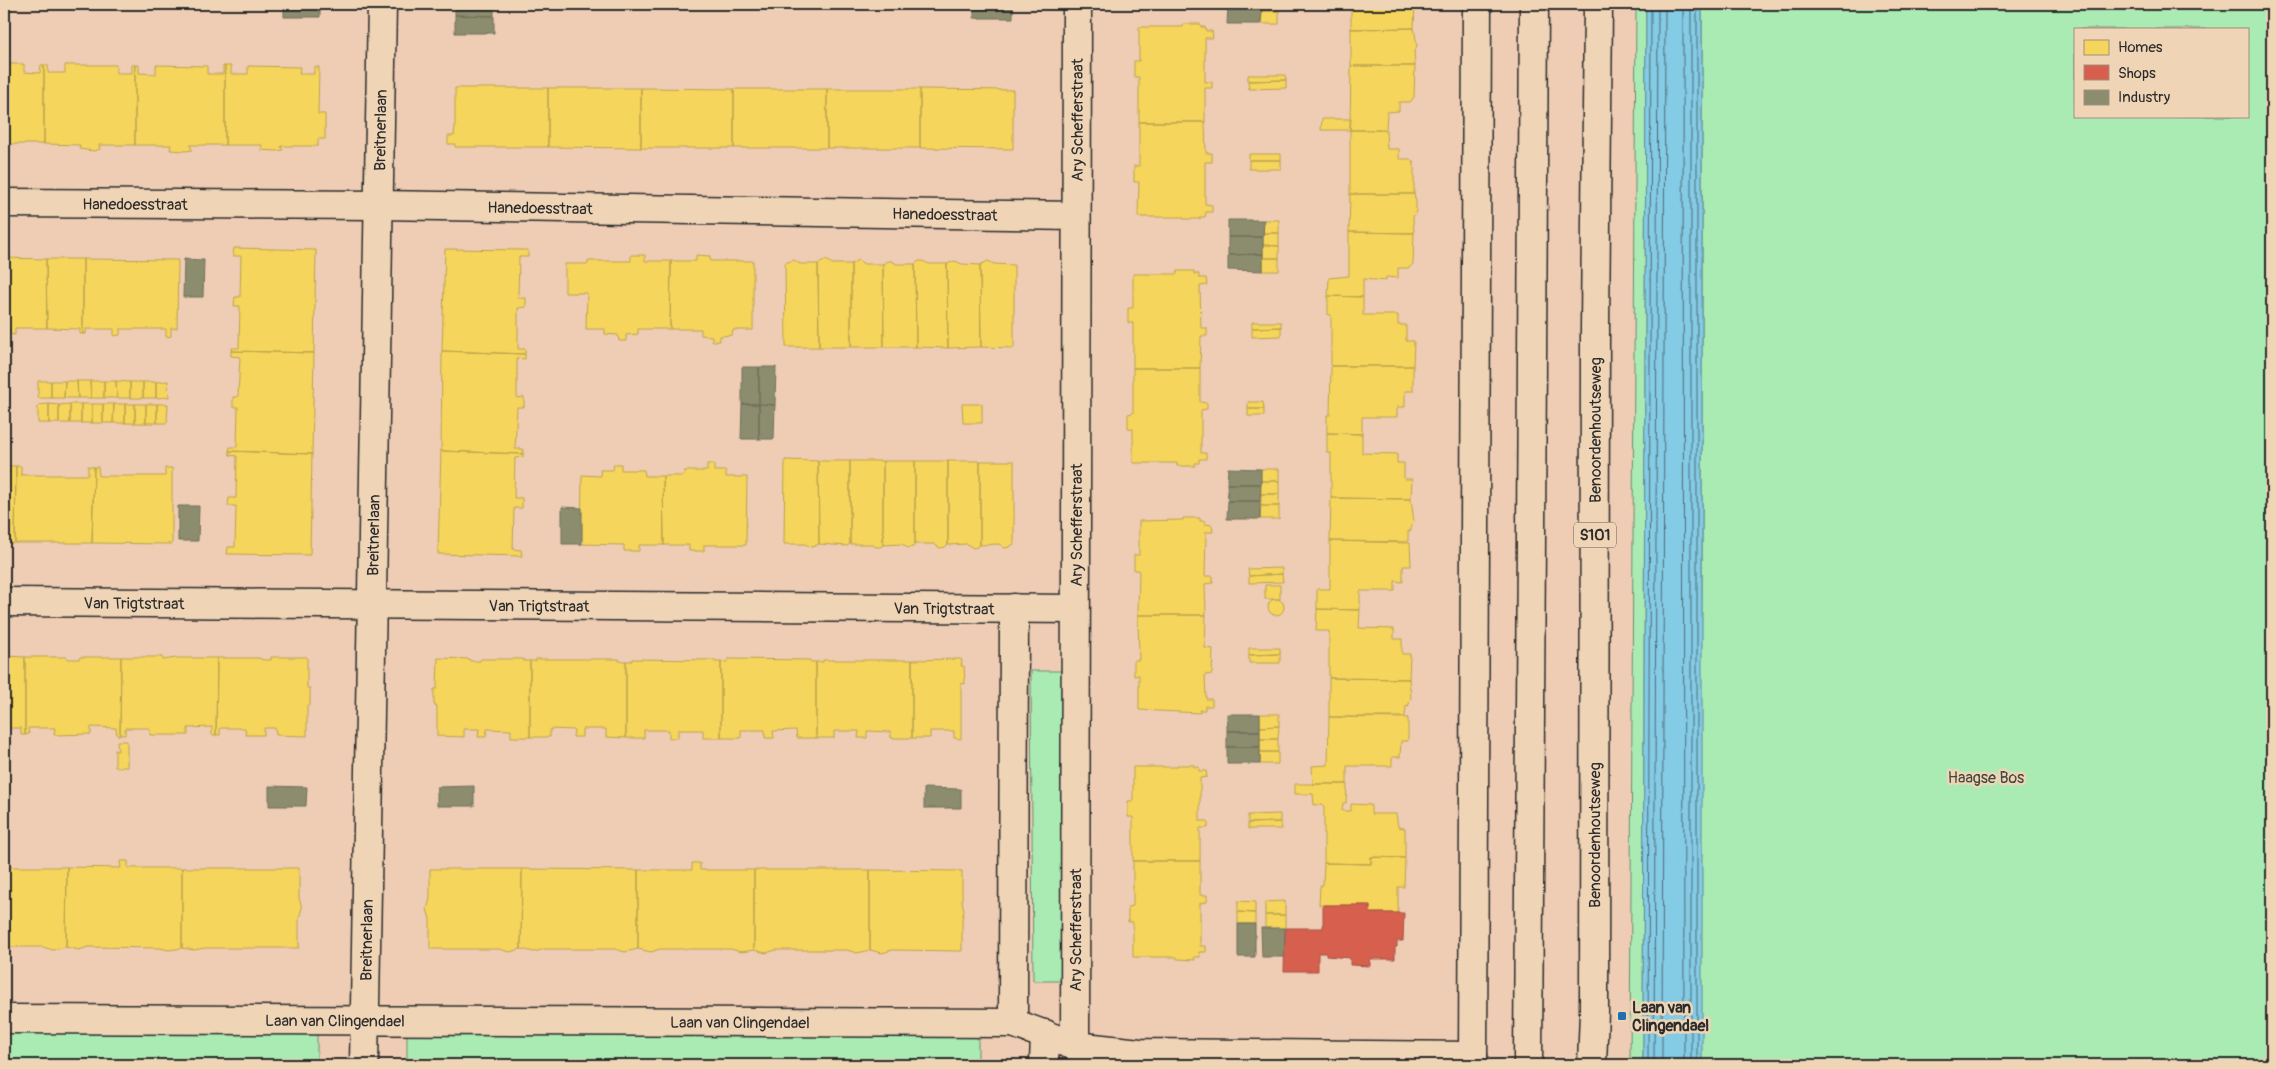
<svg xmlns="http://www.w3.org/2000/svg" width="2276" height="1069" font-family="Pangolin,sans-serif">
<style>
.green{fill:#aaebb3;stroke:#6a8b6f;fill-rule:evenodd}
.water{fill:#84cbe5;stroke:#608b9b}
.homes{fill:#f6d55c;stroke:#b9a24d}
.shops{fill:#d6604d;stroke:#a35043}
.industry{fill:#8c8c6e;stroke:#6f6f5a}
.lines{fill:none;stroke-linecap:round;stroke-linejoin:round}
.shore{stroke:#4f6b75;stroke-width:1}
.minor-casing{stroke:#2b2b2b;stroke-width:31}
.primary-casing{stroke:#2b2b2b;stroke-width:31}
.minor{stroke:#efd4b6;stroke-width:28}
.primary{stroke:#efd4b6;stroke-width:28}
.poi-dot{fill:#1f6fb2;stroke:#efd4b6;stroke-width:2}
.labels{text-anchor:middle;stroke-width:5;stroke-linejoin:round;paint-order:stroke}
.shield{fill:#efd4b6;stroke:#665e55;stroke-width:1}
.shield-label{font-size:15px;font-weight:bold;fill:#2b2b2b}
.street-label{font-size:16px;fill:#2b2b2b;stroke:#efd4b6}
.park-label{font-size:16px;fill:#3e483f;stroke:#efd4b6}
.poi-label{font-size:16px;font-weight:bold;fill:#2b2b2b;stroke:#efd4b6;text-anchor:start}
</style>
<rect width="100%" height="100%" fill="#efcdb5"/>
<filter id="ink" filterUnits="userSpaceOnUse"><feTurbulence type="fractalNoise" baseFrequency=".02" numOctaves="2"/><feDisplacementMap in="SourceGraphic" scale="10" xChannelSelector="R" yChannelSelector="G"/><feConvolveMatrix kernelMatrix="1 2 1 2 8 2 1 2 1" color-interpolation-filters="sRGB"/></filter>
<g filter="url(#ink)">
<path class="green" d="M1636,4h10l-3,1061h-13z
M1702,4h570v1061h-577l7,-476zM2075,29h172v87h-172z
M1031,671h33l-3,310h-28z
M4,1031l313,1v33h-313z
M407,1032l571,4v29h-571z"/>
<path class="water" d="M1646,4h56v1061h-59z"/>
<path class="homes" d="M1262,4h17v7h-17z
M1351,4h64l-1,24 -63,1z
M1262,11h17v13h-18z
M1183,24h17l1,3h4l1,4h6l1,7h-8v44h7v6h-7v34h-66v-45h-5v-16h5v-34h44z
M1414,28l3,18 -3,5 1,15h-64v-37z
M4,64h20v8l16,1 1,-8h3v79h-36l2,5 -6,1z
M44,65h4v8h17v-8h51v8h16v-8h3v80h-36l1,4 -6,2 -15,-2 1,-4 -36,-1z
M135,65h4v8l17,1v-9l51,1v8h16v-8h2v79h-35l2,5 -7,1 -15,-1 1,-5h-36z
M225,66h6v8h17v-8l52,1 -1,7h15v-7h5l-1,47h7v25h-7v7h-37l2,4 -7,1 -15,-1 1,-5h-37z
M1351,66h64l-1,31 -4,5h-11v9l-12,1 -1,18h-36z
M1248,75h37l1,5 -38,1z
M1286,80v8l-37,1 -1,-8z
M455,88h93v59h-93v-3h-7v-8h6l1,-10z
M548,88h93v60l-93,-1z
M641,88l93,1v59h-93z
M734,89h93v59h-93z
M827,89h93v59h-93z
M920,89l93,1v59l-93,-1z
M1322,119h29l-1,11h-29z
M1139,122h66l1,31h6v9h-7v42l7,1v7h-6l-1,5h-5v2h-17v-2h-45l1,-35h-5v-16h5z
M1350,130h36l1,19h12v10h11l4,4v31h-64z
M1249,154h32v6h-32z
M1249,160h32v9h-32z
M1350,194h64l2,8v10l-3,5 1,16 -65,-1z
M1264,220h15v13h-16z
M1349,232l65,1 -1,31 -4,4h-11v10l-12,-1v4l-23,-2v18l-35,-1 1,-18 20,-2z
M1263,233h16v13l-16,-1z
M1263,245l16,1v12h-16z
M234,248l82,2 -2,103 -83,-2 1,-3h7l1,-42h-6l1,-9h5l1,-41h-8z
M445,249l83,1v7h-9l-1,41h8v9l-8,1v41h7v5l-83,-3z
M631,255h14v6h26l-1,68h-32v5l-12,1v6h-7l-1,-6 -13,-1v-5h-19l1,-36h-22v-29h23v-3h43z
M696,255l14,1v5h43v69h-20l-1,5 -12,1v5h-8v-5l-11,-1v-6h-31l1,-68h25z
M4,258l42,1 1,69h-32v7l-6,-1v-6h-5z
M1263,258h16v13h-16z
M46,259h37v75h-3v-5l-33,-1z
M83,259l95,1 -1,68h-6v8l-5,1v-8h-46v6l-6,1v-7h-28v5h-3z
M794,260l6,4h18l1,83h-33l-1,-84z
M826,260l6,4h19v83h-32l-1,-83z
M858,260l6,4h19l1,83h-33v-83z
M887,261h4l6,3h18l1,83h-32l-1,-83z
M919,261h4l6,3h18l1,84 -32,-1 -1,-83z
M955,261l7,3 18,1 1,82 -33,1 -1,-84z
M988,261l6,3 20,1v83l-33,-1 -1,-82z
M1177,271h17v3h5v4h7l1,7 -7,1 1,42h6v8h-6l-1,32h-67v-45h-5v-15h5v-34h44z
M1328,296l35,1v18h35v10h8v16h8l-1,25h-82v-51h-3z
M1252,322h29v5l-29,1z
M1281,327v9l-29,1v-9z
M231,351l83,2 -2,101 -83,-3 1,-4h7l1,-40h-5v-10h5l2,-40 -9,-1z
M442,351l83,3v5l-8,-1v40l7,-1v10h-7l-2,42h8v5l-82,-3z
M1331,366h82v25h-8v16h-8v10h-35v17l-35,-1v-18h3z
M1133,368h67v34l7,1v6l-6,1v43h5v6h-7v4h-4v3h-18v-3h-44v-34l-5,-1v-14l5,-1z
M38,381h13v17h-13z
M51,381h14l-1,17h-13z
M65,381h12l1,17h-14z
M77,381h13l1,17h-13z
M90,381h14v17h-13z
M104,381h12l1,17h-13z
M116,381l14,1v16h-13z
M168,381l1,16 -13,1v-16z
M130,382h13v16h-13z
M143,382h13v16h-13z
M1248,402h15l1,7h-16z
M49,404v19h-11v-18z
M49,404l10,1v18h-10z
M70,404v19h-11v-18z
M70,404h11v19h-11z
M81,404h11v19h-11z
M92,404h11v19h-11z
M103,404h11l-1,19h-10z
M114,404h11v19h-12z
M125,404h10v19h-10z
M135,404h11v19h-11z
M146,404h11v19h-11z
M157,404h11l-1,19h-10z
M962,404h20v19h-19z
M1248,409h16v7h-16z
M1327,433l35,1v19l35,1v9h7v16h8l-1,20 -80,-1v-45h-4z
M229,451l83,3 -2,101 -83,-1 1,-7h7l1,-41h-8l1,-8h7l1,-42 -7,-1z
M441,451l82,3v3l-8,1 -1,40h8v10h-8l-1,41 8,1 1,6 -84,-2z
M785,460l33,1 1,83 -4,2 -4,1 -6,-3h-21z
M818,461h32v83l-3,2 -28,-2z
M850,461h33v84l-3,2h-4l-6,-3h-20z
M883,461h32v83l-2,3 -5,1 -6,-4 -19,1z
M915,461h33v84l-3,2 -5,1 -6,-4h-19z
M948,461h32v84l-3,2 -4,1 -6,-4 -19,1z
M980,461h34v83l-5,3 -4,1 -6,-4 -19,1z
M614,464h7v6h23l1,6h18l1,69h-25v6h-15v-6l-43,-1 1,-69 19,1 -1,-6h13z
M707,464h7v7h12v6h21l-1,68h-42v6h-15v-6h-25l-1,-69h21v-5h23z
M9,466h7l-1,77h-11v-69h5z
M16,466h5v9h67v-9l6,1 -2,76h-77z
M94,467h4l1,9h66v-8h7v76l-80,-1z
M1261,469h18v12h-19z
M1260,481h19v13h-18z
M1261,494h18v12h-18z
M1331,498l80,1 3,23 -3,3v6h-3v11l-78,-1z
M1261,506h18v13h-19z
M1183,518h17v3h5v3l7,1 1,7h-7l-1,44h8v7l-8,1 1,31h-68l1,-45h-5v-15h5v-34l44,-1z
M1330,541l80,2 1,23h-8v16l-8,-1v10h-35v19l-43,-1v-20h13z
M1282,568v6l-33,2 -1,-7z
M1282,574l1,8 -34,1v-7z
M1265,585h15v14h-15z
M1268 607a8 8 0 1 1 16 0a8 8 0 1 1-16 0Z
M1317,609l43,1 -1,18 35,1v10h8v15h8l-1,25 -80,-1v-47h-13z
M1138,615h68l-1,33 8,1 -1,25 -7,1 1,24h6v7h-7v4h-5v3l-61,-3v-35l-5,1v-16h5z
M1249,648h31v6l-31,1z
M1280,654v9h-31v-8z
M4,656l21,1v78h-4v-7h-17z
M25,657h42v2h12l1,-2h41l-1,78h-3l-1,-7 -25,-1v7l-37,1 1,-7h-27l1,6 -4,1z
M121,657h41l1,3 13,-2h41l-1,77h-4v-8l-24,1v7h-38v-7h-25v7h-5z
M271,657h36v31h3v17h-3v31l-31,-1 -1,-7h-11v7h-18l-1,-7h-25v7h-4l1,-77h41l6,2h7z
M438,658l31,1 1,2h10l1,-2h42l1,2h6v76h-19v-7l-24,-1 -1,8h-8l1,-8h-15v8l-27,-1v-30l-3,-1v-16h3z
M536,659h83v2h7v77l-20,-1v-8h-24v8h-9l1,-7 -24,-1v8h-20v-76h6z
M632,659l82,1 1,2h6v76h-18v-8h-25v8h-9v-8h-25v8h-18v-77h6z
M728,659l82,1 1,2h5v76h-19l-1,-8 -23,1 1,7h-9v-8h-24v8h-20v-76h6z
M960,659l2,1 -1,6h3l1,18 -4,-1v56l-7,-1v-7h-24v7h-18v-78z
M823,660h89v78h-21v-6l-24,-1v7h-9l1,-7h-25v7h-18v-76h7z
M1329,678l80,1 2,18 -3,10 -2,-1 -1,11h-76z
M1260,714h19v12l-19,1z
M1329,717l79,1v23h-7l-1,16h-8v9h-45v18h-34l-1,-18 16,-1z
M1279,726l-1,13h-18v-12z
M1260,739h18v13h-18z
M117,741h10v26h-12v-17l3,1z
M1260,752h18v12h-18z
M1177,765h17v2h5v4h7l1,6 -7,1v43h8v7h-8v33h-67v-44h-5v-16h5v-34h44z
M1295,784h52l-1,19h-3l-1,8h9v-7l20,1v9h25l2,13 7,1v30l-34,-1v7l-47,-1v-58h-10l-1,-11h-18z
M1280,814v8l-32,1v-8z
M1280,822l1,7h-33v-6z
M1371,857l34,1 -1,29h-6v26h-28v-8h-51l1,-19 3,-1 1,-22 47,1z
M120,861h8v7h54v80l-13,2 -9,-2 -72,-1 -9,3 -13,-3 1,-80 54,1z
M1133,861h67v34h7v7l-7,1v43h6v6h-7l1,5h-6l1,3 -18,-1v-2h-44v-35h-5v-15l5,-1z
M692,863h8v7h54v80l-13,2 -10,-3h-71l-9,3 -13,-3v-79h54z
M4,867h63l-1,80 -13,3 -10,-3h-39z
M182,868h117v30l3,10 -3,10v30h-94l-11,2 -12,-2z
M430,869h92l-1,80 -12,3 -10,-3h-69v-30l-3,-10 3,-10z
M522,869l116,1v79l-13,3 -10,-3h-71l-10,3 -13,-3z
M754,870h116v80l-13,3 -10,-3h-71l-10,3 -12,-3z
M870,870l92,1v30l2,9 -2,10v31l-70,-1 -10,3 -12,-3z
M1238,901l17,1v11l-17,-1z
M1285,901v14h-20v-13z
M1238,912l17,1v11h-17z
M1265,915h20v13l-20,1z"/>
<path class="shops" d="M1323,905h47v8h34l-1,28h-6v6h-2v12h-25v7l-20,-1v-7l-24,-2v-3h-8v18h-34l1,-43h38z"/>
<path class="industry" d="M284,4h36v13h-36z
M455,4h39v12l-39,-1z
M974,4h39v14h-39z
M1228,4h34v3l-34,-1z
M1228,6l34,1 -1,17h-34z
M455,15l39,1v17h-39z
M1228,220h36l-1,17h-35z
M1228,237h35v17l-35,1z
M1263,254v17l-35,-1v-15z
M184,259l20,1 -1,37h-20z
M742,367h17v37h-17z
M759,367h17l-1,38 -16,-1z
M742,404h17v35h-18z
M759,404l16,1 -1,34h-15z
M1228,468l33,1v15h-34z
M1227,484h34l-1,17h-32z
M1228,501h32v18h-33z
M178,506h21l-1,35h-20z
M562,507l20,1v36h-20z
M1227,714h33v17h-33z
M1227,731h33v16h-33z
M1227,747h33v17h-33z
M269,786l38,1 -1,19h-37z
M474,786v20h-37v-19z
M924,788l37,1v19h-37z
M1238,924h17v33h-17z
M1261,928h24l-1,29h-22z"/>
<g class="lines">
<path class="shore" d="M1683,4l1,1061
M1691,4v1061
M1697,4v1061
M1648,1065l3,-1061
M1654,1065l4,-1061
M1662,1065l3,-1061"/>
<defs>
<g id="minor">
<path id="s1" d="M4,203l375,2 697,11"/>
<path id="s2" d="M4,602l1071,7"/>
<path id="s3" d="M4,1019l1009,4 62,23 65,7 333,3"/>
<path d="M1013,1023l1,-415"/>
<path id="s4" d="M1075,1046l2,-1042"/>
<path id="s5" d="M364,1065l18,-1061"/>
<path d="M1044,1065l1,-31"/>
<path d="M1473,1065l4,-1061"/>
</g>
<g id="primary">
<path d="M1528,1065l6,-1061"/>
<path id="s6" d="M1592,1065l2,-53 1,-684 3,-324"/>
</g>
</defs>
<use href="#minor" class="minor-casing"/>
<use href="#primary" class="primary-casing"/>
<use href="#minor" class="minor"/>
<use href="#primary" class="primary"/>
</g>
</g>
<rect class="poi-dot" x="1617" y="1011" width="10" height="10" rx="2.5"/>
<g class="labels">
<rect class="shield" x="1574" y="522.5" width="42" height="25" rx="4"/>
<g class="shield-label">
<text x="1595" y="540">S101</text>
</g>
<g class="street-label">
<text dy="6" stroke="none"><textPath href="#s4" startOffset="926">Ary Schefferstraat</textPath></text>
<text dy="6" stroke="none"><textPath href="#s5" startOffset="935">Breitnerlaan</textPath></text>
<text dy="6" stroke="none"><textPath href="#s1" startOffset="131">Hanedoesstraat</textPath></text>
<text dy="6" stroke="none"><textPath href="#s1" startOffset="536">Hanedoesstraat</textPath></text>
<text dy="6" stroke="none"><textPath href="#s1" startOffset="941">Hanedoesstraat</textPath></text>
<text dy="6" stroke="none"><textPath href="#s6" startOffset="635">Benoordenhoutseweg</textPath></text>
<text dy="6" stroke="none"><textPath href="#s4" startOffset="521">Ary Schefferstraat</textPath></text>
<text dy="6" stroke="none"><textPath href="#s5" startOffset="530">Breitnerlaan</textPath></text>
<text dy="6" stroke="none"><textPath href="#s2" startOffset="130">Van Trigtstraat</textPath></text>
<text dy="6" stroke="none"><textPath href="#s2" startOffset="535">Van Trigtstraat</textPath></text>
<text dy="6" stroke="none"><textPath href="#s2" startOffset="940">Van Trigtstraat</textPath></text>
<text dy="6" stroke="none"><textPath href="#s6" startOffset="230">Benoordenhoutseweg</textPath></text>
<text dy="6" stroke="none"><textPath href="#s4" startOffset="116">Ary Schefferstraat</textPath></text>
<text dy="6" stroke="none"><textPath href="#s5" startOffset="125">Breitnerlaan</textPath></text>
<text dy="6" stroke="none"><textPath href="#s3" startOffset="331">Laan van Clingendael</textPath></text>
<text dy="6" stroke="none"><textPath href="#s3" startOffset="736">Laan van Clingendael</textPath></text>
</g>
<g class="park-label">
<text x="1986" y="783">Haagse Bos</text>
</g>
<g class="poi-label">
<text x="1632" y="1013">Laan van<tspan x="1632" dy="18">Clingendael</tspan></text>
</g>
</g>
<rect width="2276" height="1069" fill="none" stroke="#efd4b6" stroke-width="20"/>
<rect x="10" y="10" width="2256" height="1049" fill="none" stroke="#2b2b2b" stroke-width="2" filter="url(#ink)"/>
<rect x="2074" y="28" width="175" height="90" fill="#efd4b6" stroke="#a1907e"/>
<rect x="2084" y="40" width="25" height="15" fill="#f6d55c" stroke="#a1907e"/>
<text x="2118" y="52" font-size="15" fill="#2b2b2b">Homes</text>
<rect x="2084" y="65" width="25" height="15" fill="#d6604d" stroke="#a1907e"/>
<text x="2118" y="78" font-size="15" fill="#2b2b2b">Shops</text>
<rect x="2084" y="90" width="25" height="15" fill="#8c8c6e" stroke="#a1907e"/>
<text x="2118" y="102" font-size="15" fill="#2b2b2b">Industry</text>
</svg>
